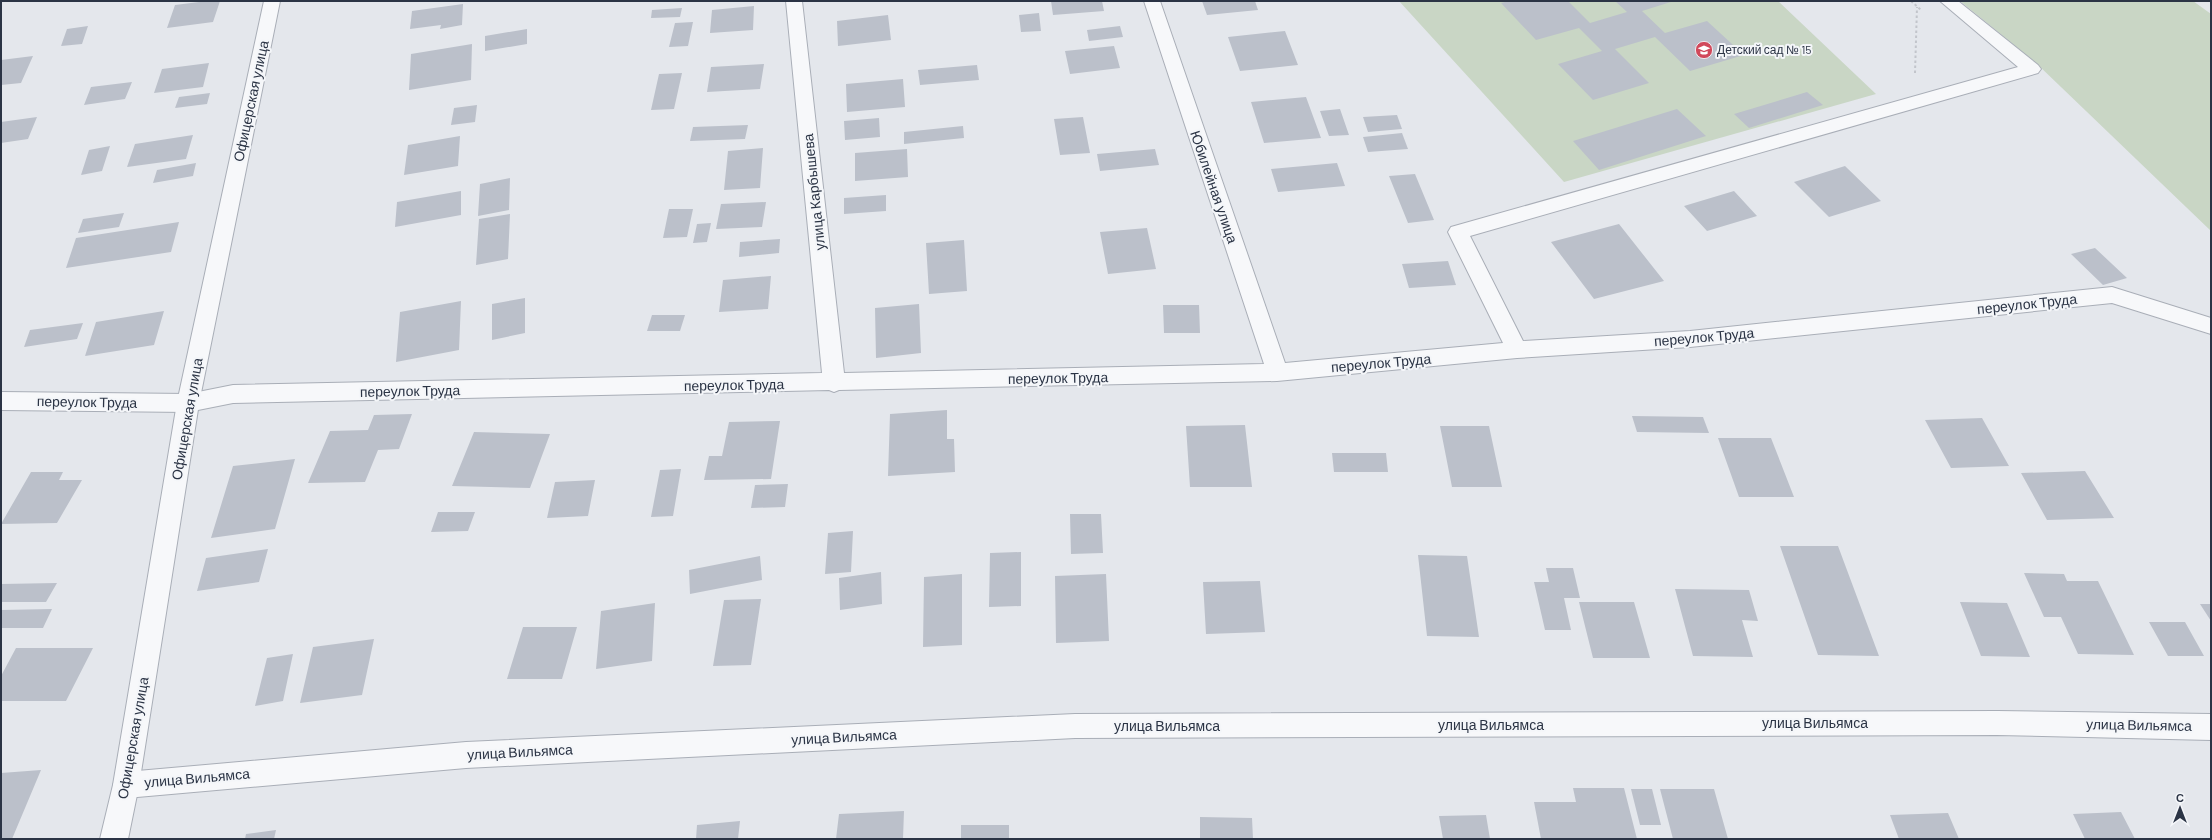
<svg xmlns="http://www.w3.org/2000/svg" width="2212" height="840" font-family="Barlow,sans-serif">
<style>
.green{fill:#c9d6c5}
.building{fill:#bbc0ca}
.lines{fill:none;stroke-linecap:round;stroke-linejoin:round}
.minor-casing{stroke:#a9aeb7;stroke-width:2}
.tertiary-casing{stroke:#a9aeb7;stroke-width:2}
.path{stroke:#c2c5cb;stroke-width:2;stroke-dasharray:2.5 2.5;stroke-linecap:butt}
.minor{fill:#f7f8fa;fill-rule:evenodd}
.tertiary{fill:#f7f8fa;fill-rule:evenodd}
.labels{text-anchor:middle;stroke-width:4;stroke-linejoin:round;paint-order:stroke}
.far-poi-label{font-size:12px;fill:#2b3445;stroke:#f4f6f9;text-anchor:start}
.street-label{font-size:14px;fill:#2b3445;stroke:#f4f6f9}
</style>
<rect width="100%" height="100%" fill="#e4e7ec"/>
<path class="green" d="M1399,1h379l98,93 -312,88z
M1960,1h233l18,13v217l-175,-168z"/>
<path class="building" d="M207,1h13l-7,21 -46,6 8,-23z
M1051,1h51l2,10 -51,4z
M1202,1h53l3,9 -51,5z
M1509,1h59l22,22 37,-11 -12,-11h59l-32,10 23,22 42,-12 37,34 -54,16 -35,-34 -40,12 34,34 -56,17 -35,-36 44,-13 -23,-23 -43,12 -35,-37z
M463,4l-1,21 -22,4 1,-4 -31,4 2,-18z
M754,6l-1,24 -43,3 2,-23z
M682,8l-2,9 -29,1 1,-8z
M1039,13l2,18 -20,1 -2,-17z
M888,15l3,25 -53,6 -1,-25z
M693,22l-5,24 -19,1 6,-24z
M88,26l-6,18 -21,2 6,-17z
M1120,26l3,11 -34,4 -2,-11z
M527,29v15l-42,7v-15z
M1285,31l13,34 -58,6 -12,-34z
M472,44l-1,36 -62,10 2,-36z
M1114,46l6,22 -50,6 -5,-23z
M33,56l-12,27 -20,2v-25z
M209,63l-6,24 -49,6 8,-24z
M764,64l-4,25 -53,3 4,-25z
M977,65l2,15 -59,5 -2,-15z
M682,73l-8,36 -23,1 8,-36z
M903,79l2,28 -58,5 -1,-28z
M132,82l-7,17 -41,6 7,-18z
M1807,92l16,13 -74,23 -15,-14z
M210,93l-3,11 -32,4 4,-11z
M1306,97l15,41 -57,5 -13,-41z
M477,105l-2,17 -24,3 3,-17z
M1340,109l9,26 -20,1 -9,-25z
M1677,109l29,27 -107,34 -26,-29z
M1397,115l5,14 -34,3 -5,-15z
M37,117l-9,22 -27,4v-21z
M1083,117l7,36 -30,2 -6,-36z
M879,118l1,19 -35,3 -1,-19z
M748,125l-3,14 -55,2 3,-14z
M963,126l1,12 -60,6v-12z
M1402,133l6,16 -40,3 -5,-15z
M193,135l-7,24 -59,8 8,-23z
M460,136l-2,30 -54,9 4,-30z
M110,146l-8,25 -21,4 8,-25z
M763,148l-3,40 -36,2 4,-39z
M907,149l1,28 -53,4v-28z
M1155,149l4,16 -59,6 -3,-17z
M196,163l-3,13 -40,7 4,-13z
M1337,163l8,23 -67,6 -7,-23z
M1845,166l36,35 -52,16 -35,-35z
M1415,174l19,46 -26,3 -19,-47z
M510,178l-1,32 -31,6 2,-32z
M461,191v24l-66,12 2,-25z
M1734,191l23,25 -50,15 -23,-25z
M886,195v16l-42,3v-16z
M766,202l-4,25 -46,2 5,-25z
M669,209h24l-6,28 -24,1z
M124,213l-5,14 -41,6 5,-14z
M510,214l-2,45 -32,6 3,-46z
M179,222l-8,30 -105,16 10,-30z
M711,223l-4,19 -14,1 4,-19z
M1619,224l45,57 -70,18 -43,-57z
M1147,228l9,41 -48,5 -8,-42z
M780,239l-1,14 -40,4 1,-15z
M964,240l3,51 -38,3 -3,-51z
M2095,248l32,30 -24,7 -32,-31z
M1448,261l8,24 -47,3 -7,-24z
M771,276l-3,33 -49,3 4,-32z
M525,298v35l-33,7v-36z
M461,301l-2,49 -63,12 4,-50z
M919,304l2,49 -45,5 -1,-50z
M1163,305h36l1,28h-36z
M164,311l-10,34 -69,11 11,-34z
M652,315h33l-5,16h-33z
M83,323l-6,16 -53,8 6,-17z
M947,410v29h7l1,33 -67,4 2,-62z
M412,414l-13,35 -21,1 -13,32 -57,1 22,-52 38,-1 6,-15z
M1632,416l71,1 6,16 -72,-1z
M1982,418l27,48 -58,2 -26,-48z
M780,421l-9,58 -67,1 5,-24h13l7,-34z
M1245,425l7,62h-62l-4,-61z
M1440,426h49l13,61h-50z
M474,432l76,2 -20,54 -78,-2z
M1718,438h53l23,59h-55z
M1332,453h54l2,19h-54z
M295,459l-20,70 -64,9 22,-72z
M681,469l-8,47 -22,1 9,-47z
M2085,471l29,47 -67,2 -26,-47z
M31,472h32l-4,8h23l-25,43 -56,1z
M595,480l-7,36 -41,2 8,-36z
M788,484l-3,23 -34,1 4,-23z
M438,512h37l-7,19 -37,1z
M1070,514h31l2,39 -32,1z
M853,531l-2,41 -26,2 3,-41z
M1780,546h58l41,110 -61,-1z
M268,549l-9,33 -62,9 9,-33z
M1021,552v54l-32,1 1,-54z
M1418,555l49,1 12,81 -52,-1z
M760,556l2,24 -72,14 -1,-24z
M1546,568h27l7,30h-16l7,32h-26l-11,-48h15z
M881,572l1,32 -42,6 -1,-32z
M2024,573l40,1 3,7h31l36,74 -56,-1 -17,-37h-17z
M962,574v71l-39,2 1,-70z
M1106,574l3,67 -53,2 -1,-67z
M1260,581l5,51 -59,2 -3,-52z
M57,583l-11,19h-45v-18z
M1675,589l74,1 9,31 -16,-1 11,37 -60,-1z
M761,599l-10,66 -38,1 11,-66z
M1579,602h55l16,56h-57z
M1960,602l47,1 23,54 -49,-1z
M655,603l-3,58 -56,8 5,-58z
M2200,604h11v17z
M52,609l-9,19h-42v-18z
M2149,622h36l19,34h-36z
M523,627h54l-15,52h-55z
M374,639l-12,56 -62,8 13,-56z
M16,648h77l-27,53h-65v-25z
M293,654l-10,47 -28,5 12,-48z
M41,770l-29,69h-11v-66z
M1573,788h51l13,51h-96l-7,-37h42z
M1631,789h21l9,36h-21z
M1660,789h54l14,50h-55z
M904,811l-1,28h-67l3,-25z
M2121,812l14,27h-50l-12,-25z
M1948,813l11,26h-60l-9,-24z
M1486,815l4,24h-47l-4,-23z
M1200,817l52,1 1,21h-53z
M740,821l-2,18h-42l1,-14z
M961,825h48v14h-48z
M276,830l-2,9h-29l1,-5z"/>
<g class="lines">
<defs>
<path id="minor" d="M786,1h16l42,372 420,-9 -120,-363h16l125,362 218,-20 -55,-111 3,-5 567,-160 -78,-66h18l80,64 3,4 -3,4 -568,163 53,105 167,-10 422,-44 99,31v16l-99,-31 -422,44 -173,11 -240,23 -438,9 -5,2 -5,-2 -596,13 -45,9 -187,-2v-18l187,2 45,-9 589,-12z
M1997,711l214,3v26l-214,-5 -922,3 -609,30 -340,30 -9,-4 -4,-9 4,-9 9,-4 340,-30 609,-28z"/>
<path id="tertiary" d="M264,1h16l-81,402 -60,382 -11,54h-28l13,-54 64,-382z"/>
</defs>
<use href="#minor" class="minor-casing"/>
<use href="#tertiary" class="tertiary-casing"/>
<path class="path" d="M1911,1l10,9
M1915,73l2,-66"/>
<use href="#minor" class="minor"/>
<use href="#tertiary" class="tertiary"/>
</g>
<defs>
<symbol id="school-disc" viewBox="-11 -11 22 22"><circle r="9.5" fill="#d1495b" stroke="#f4f6f9"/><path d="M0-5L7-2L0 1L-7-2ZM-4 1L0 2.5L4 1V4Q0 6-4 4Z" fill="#fff"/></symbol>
</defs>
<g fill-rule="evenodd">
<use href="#school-disc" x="1694" y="40" width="20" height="20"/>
</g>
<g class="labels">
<g class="far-poi-label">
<text x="1717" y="54">Детский сад № 15</text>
</g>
<g class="street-label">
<text transform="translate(251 101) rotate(-78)" y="5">Офицерская улица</text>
<text transform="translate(1214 187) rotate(71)" y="5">Юбилейная улица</text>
<text transform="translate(814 192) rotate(-96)" y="5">улица Карбышева</text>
<text transform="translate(2027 304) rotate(-6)" y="5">переулок Труда</text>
<text transform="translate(1704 337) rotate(-5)" y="5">переулок Труда</text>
<text transform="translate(1381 363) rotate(-5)" y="5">переулок Труда</text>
<text transform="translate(1058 378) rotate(-1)" y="5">переулок Труда</text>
<text transform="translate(734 385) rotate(-1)" y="5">переулок Труда</text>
<text transform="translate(410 391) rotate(-1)" y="5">переулок Труда</text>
<text transform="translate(87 402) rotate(1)" y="5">переулок Труда</text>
<text transform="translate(187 419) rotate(-80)" y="5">Офицерская улица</text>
<text x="1815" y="728">улица Вильямса</text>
<text x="1491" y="730">улица Вильямса</text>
<text transform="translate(2139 725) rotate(1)" y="5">улица Вильямса</text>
<text x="1167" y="731">улица Вильямса</text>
<text transform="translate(844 737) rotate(-3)" y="5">улица Вильямса</text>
<text transform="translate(133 738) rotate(-80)" y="5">Офицерская улица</text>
<text transform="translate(520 752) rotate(-3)" y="5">улица Вильямса</text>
<text transform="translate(197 778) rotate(-5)" y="5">улица Вильямса</text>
</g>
</g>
<rect width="2212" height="840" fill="none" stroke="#2b3445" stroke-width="4"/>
<g transform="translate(2180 808)" stroke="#f4f6f9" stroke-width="3" paint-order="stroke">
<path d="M0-3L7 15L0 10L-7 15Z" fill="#2b3445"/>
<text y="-6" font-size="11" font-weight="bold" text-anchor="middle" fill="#2b3445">С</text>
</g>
</svg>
